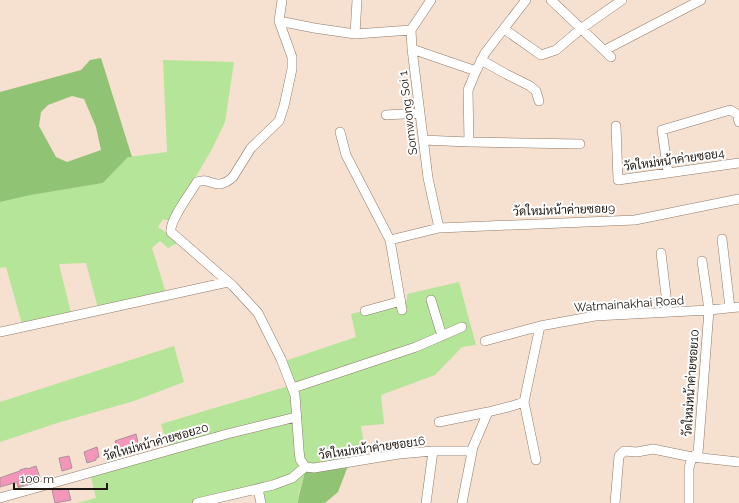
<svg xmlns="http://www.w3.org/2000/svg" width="739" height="503" font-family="Raleway,Sarabun,sans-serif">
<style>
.green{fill:#b4e598}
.forest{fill:#91c374;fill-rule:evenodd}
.building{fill:#f396b9;stroke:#aa9099}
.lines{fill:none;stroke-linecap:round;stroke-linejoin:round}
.minor-casing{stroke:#8e7a6b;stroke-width:10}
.minor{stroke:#fff;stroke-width:9}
.labels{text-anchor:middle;stroke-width:4;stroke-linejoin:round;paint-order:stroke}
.street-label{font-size:12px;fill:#1f1711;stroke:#fff}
</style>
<rect width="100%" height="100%" fill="#f6e0cf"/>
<path class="green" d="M163,60l71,2 -9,60 -13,27 -42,72 -7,-2 -5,8 21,15 -11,6 -8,-7 -8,7 14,45 -68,15 -12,-45 -27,1 12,49 -49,11 -16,-57 -6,1v-66l31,-7 72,-12 25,-26 39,-5z
M459,282l17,63 -14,2 -27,28 -54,20 3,29 -23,2 5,31 -61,18 -6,17 -1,11h-37l-3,-14 -60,14h-121l19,-5 -6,-25 79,-23 -8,-26 131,-39 -10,-23 74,-25 -5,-23 56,-14v-6z
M174,346l10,36 -50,19 -77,22 -57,19v-40z"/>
<path class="forest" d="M101,58l31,99h-4l-25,26 -72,12 -31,7v-110l81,-22 9,-10zM72,96l12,3 12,28 5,23 -34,12 -11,-5 -17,-31 2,-14 7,-7z
M348,466l-10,26 -13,11h-27c1,-13 7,-24 7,-36z"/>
<path class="building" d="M136,434l3,13 -20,7 -4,-13z
M97,447l2,10 -3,1v2l-9,3 -3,-11z
M69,456l3,12 -10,3 -3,-13z
M36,466l4,12 -9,3v2l-13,4 -1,-5 -17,5v-9l11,-4 9,-3v-1l7,-2 1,1z
M57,489l1,1 10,-1 3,11 -16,3 -3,-13z"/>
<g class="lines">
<defs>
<path id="minor" d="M282,0l-3,21 13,36v12l-8,37 -5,15 -28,27 -18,29c-18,16 -22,-1 -36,5 -6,10 -28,39 -26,50l62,54 25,27 23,46 14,36 4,55 1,9 5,8 9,1 85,-14 34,-3h39
M431,0l-20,30 1,19 16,129 11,50
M551,0l60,57
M279,21l35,7 41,6 56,-4
M504,29l37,26 15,-5 26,-22 40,-28
M355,34l2,-34
M412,49l64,22
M605,50l96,-50
M481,60l25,14 24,12 6,5 3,10
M386,115l34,-2
M616,126l2,54 121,-17
M340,132l6,23 44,85 12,70
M423,140l46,2 -1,-52 8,-19 9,-18 41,-53
M469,142l111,2
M668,173l-6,-43 68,-20 7,4 2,8
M722,239l8,69
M390,240l49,-12 196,-8 104,-21
M661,253l7,59
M431,300l11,36
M365,311l36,-10
M0,332l228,-50
M485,341l55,-15
M293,388l123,-41 46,-20
M524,402l12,58
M439,422l49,-10
M258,489l3,14
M0,498l227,-64 69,-17
M197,503l76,-18 19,-7 13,-11
M426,503l7,-52
M462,503l11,-56 15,-35 24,-6 12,-4 16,-76 55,-10 114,-6 30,-3
M615,503l4,-47 5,-5 13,1 16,-3 39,8 47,5
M689,503v-35l3,-11 6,-4 1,-12 10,-131 -7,-49"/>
</defs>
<use href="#minor" class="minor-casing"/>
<use href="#minor" class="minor"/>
</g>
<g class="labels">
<g class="street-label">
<text transform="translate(408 113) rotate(-97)" y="4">Somwong Soi 1</text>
<text transform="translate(674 160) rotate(-8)" y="4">วัดใหม่หน้าค่ายซอย4</text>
<text transform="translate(564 210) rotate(-2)" y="4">วัดใหม่หน้าค่ายซอย9</text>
<text transform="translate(629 304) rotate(-4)" y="4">Watmainakhai Road</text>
<text transform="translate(691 383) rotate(-86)" y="4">วัดใหม่หน้าค่ายซอย10</text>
<text transform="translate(156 442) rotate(-16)" y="4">วัดใหม่หน้าค่ายซอย20</text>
<text transform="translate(372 448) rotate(-8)" y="4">วัดใหม่หน้าค่ายซอย16</text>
</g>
</g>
<path d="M14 483v6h93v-6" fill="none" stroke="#1f1711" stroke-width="2"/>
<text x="20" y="483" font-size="12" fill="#1f1711" stroke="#ffffff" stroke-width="3" paint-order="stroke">100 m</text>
</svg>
